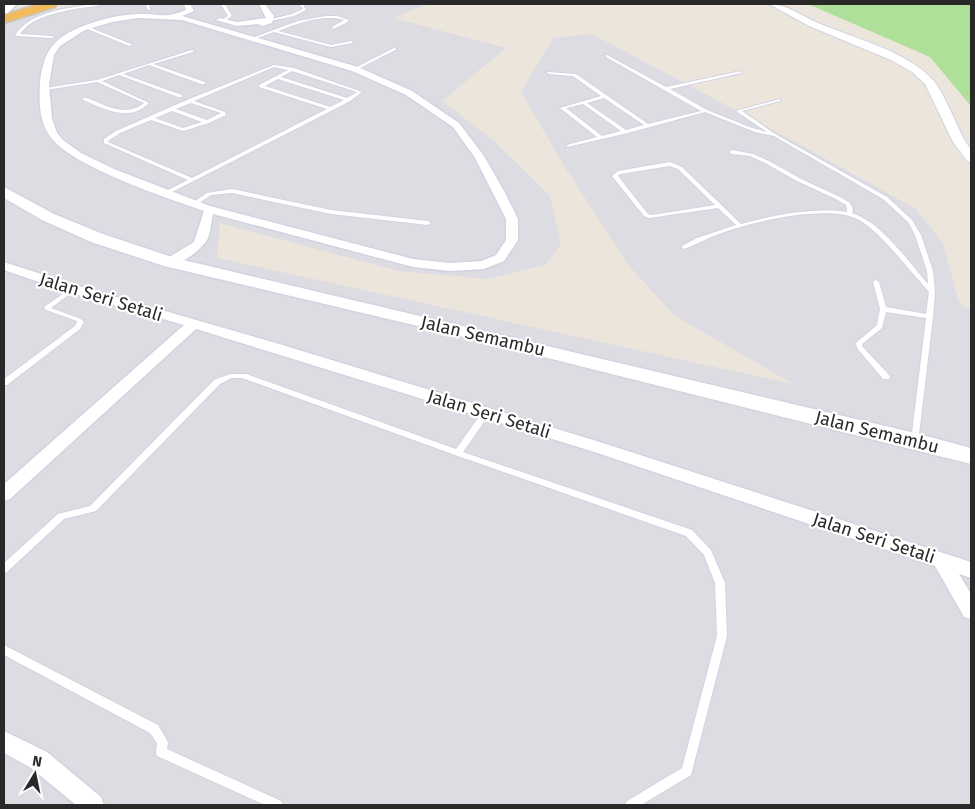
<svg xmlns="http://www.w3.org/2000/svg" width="975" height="809" font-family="'Fira Sans',sans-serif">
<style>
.industrial{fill:#dedce3}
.green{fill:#aee099}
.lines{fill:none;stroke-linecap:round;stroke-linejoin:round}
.service-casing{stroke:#d1d3e1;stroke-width:2}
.minor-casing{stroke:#d1d3e1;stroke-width:3}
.tertiary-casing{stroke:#d1d3e1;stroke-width:2}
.secondary-casing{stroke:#d1d3e1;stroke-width:3}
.trunk-casing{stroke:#c7c7c7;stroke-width:3}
.service{fill:#fff;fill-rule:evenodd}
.minor{fill:#fff;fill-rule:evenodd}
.tertiary{fill:#fff;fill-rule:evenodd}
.secondary{fill:#fff;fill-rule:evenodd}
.trunk{fill:#f2bc5d;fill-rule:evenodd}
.labels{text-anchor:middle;stroke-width:4.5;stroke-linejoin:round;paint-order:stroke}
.street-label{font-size:18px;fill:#292929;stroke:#fff}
</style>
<rect width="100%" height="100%" fill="#ebe5db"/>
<path class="industrial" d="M79,4h349l-35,14 113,30 -64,53 52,40 56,55 11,48 -16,21 -58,14 -89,-8 -178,-48 -3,35 576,126 -119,-69 -45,-49 -66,-102 -42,-72 32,-54 39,-4 196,104 128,71 27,34 16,60 12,8v494h-967v-784z"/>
<path class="green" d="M808,4h163v102l-41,-49z"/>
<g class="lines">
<defs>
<path id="service" d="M95,4h8c-7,3 -16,3 -23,4 -20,4 -48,8 -60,26l32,2 2,1 -1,1 -36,-2 -2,-1c17,-24 53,-27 80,-31z
M145,4h4l1,6h-2z
M221,4h4l7,12 -9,6 -1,-2 6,-4z
M299,4h4l3,6 -12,6 -24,5 -2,-1 24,-6 11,-5z
M326,16h11l12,4 -3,3 -13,6 -1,-2 12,-7c-22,-6 -45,3 -66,11l53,14 20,-4 2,1 -1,1 -21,4 -57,-15 -22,8 -3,-1 49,-18z
M86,26l45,18 1,1 -3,1 -44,-18z
M394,48l3,1 -41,21 -3,-1z
M192,50h1v2l-40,12 52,18v2h-4l-52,-19 -26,9 59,21v2h-4l-59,-22 -17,6 47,22c-20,20 -44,6 -66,-3v-2h4c18,7 39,20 57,5l-47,-21 -52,8 -2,-1 2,-1 52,-8z
M607,55l59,32 75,-16v2l-71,16 37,21 42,17 18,5 -31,-21 44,-12v2l-38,10 33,23 112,63 25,23 9,15 12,36 2,21 -2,25 -15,126h-6l-1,-2 15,-123 -40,-6 -4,16 -20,16v2l27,29 1,2 -1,2h-6l-26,-31 -1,-5 21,-18 3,-16 -7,-27 1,-1 2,-1 3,2 7,25 40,7 3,-22c-16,-18 -31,-37 -48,-54 -7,-7 -15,-15 -24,-19 -32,-15 -105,3 -138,15 -12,4 -23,11 -35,15l-2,-1v-2l15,-8 39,-13 -18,-17 -69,10 -5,-2 -32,-40 6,-5 52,-9 12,5 59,57c34,-9 71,-17 106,-12v-3l-1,-4 -10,-6 -39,-18 -32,-18 -15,-7 -18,-2 -3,-2 3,-2 21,4 16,7 32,18 39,18 10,6 3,6 -1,4c30,10 55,47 76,71l-1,-13 -12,-36 -7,-13 -25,-23 -109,-63 -19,-4 -50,-20 -77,21 -61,14v-2l30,-8 -37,-29 41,-12 -28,-20 -24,-2 -2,-1v-1l29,2 72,50 53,-13 -95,-54v-2zM604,98l40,27 -18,5 -39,-27zM583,104l38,27 -19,5 -36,-28zM670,166l8,3 37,36 -63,10 -4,-1 -30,-38 2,-2z
M274,65l20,3 68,24 -12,9 -17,9 -167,85 -3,-2 1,-1 24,-12 -84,-37v-4l12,-8 71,-31zM274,67l14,3 -29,15v2l68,22 -135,69 -84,-36v-1l12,-8 31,-13 32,11 26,-8 17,-8 -1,-3 -31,-11zM292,71l65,21 -10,6 -66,-21zM278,79l66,21 -14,7 -65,-21zM191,103l30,10 -14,7 -31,-11zM172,111l30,11 -19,6 -28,-10z
M232,189l99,21 97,11 3,2 -3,2 -97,-11 -99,-21 -21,2 -15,10h-4l-1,-1 16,-11z
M73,287l2,1v2l-24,18 30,11 3,3 -4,7 -73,56h-3v-6l71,-53 2,-4v-1l-31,-11 -2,-3z
M230,374h16l210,75 27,-38h6l1,2 -1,2 -26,37 229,78 19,20 14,33 2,53 -36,139 -50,30h-16l2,-4 55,-33 35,-132 -2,-53 -11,-28 -18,-19 -231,-81 -213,-77h-11l-11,6 -124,127 -32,8 -57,53 -3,1v-10l54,-49 32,-8 124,-126z
M4,645l154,80 10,17 -1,7 114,52 2,4h-18l-108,-49 -1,-4 1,-9 -7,-10 -146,-78z"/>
<path id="minor" d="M184,4h6l4,7 -12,5 176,51 54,24 47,32 25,33 20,35 14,28v21l-14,21 -20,8 -34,2 -37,-4 -200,-53c-2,8 -2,16 -5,24 -5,11 -30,30 -42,27l-2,-3 2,-3 28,-17 10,-31c-37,-13 -135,-45 -155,-76 -10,-15 -10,-35 -9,-52 2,-21 8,-39 28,-50 21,-11 46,-18 70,-19 10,-1 20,2 30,1 5,0 12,-3 18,-5zM138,18l44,2 170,51 54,24 47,32 22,31 31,61v21l-10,15 -14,6 -32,2 -37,-4 -203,-53 -96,-37 -33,-16 -18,-13 -6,-7 -5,-14 -3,-35 5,-29 6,-9 25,-16 27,-8z
M259,4h6l9,12 -2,7 -10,3 -4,-2 -21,2 -21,-6 4,-2 17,4 29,-4z
M4,262l74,24 198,57 327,100 368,119v16l-12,-4 12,20v25l-7,-2 -29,-51 -344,-115 -395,-122 -186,170 -6,2v-17l180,-159 -116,-33 -64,-22z
M4,731l43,21 54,45 3,8h-28l-45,-37 -27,-15z"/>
<path id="tertiary" d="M769,4c18,0 32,12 49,19 35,15 89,28 115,57 10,11 24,46 32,61l6,9v12l-4,-1 -14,-19 -28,-58 -13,-12 -21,-12 -82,-34z"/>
<path id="secondary" d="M6,4h11l-9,9 -4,1v-8z
M4,187l50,27 49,20 72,24 740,175 56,15v16l-511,-128 -296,-70 -73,-24 -49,-22 -38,-22z"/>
<path id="trunk" d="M39,4h18l-2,3 -51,16v-8z"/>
</defs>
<use href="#service" class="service-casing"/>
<use href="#minor" class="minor-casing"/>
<use href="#tertiary" class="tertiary-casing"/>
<use href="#secondary" class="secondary-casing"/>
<use href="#trunk" class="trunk-casing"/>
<use href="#service" class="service"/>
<use href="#minor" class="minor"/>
<use href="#tertiary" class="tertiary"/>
<use href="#secondary" class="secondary"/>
<use href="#trunk" class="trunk"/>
</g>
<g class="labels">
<g class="street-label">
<text transform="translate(101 297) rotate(17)" y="6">Jalan Seri Setali</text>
<text transform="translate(483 336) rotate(13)" y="6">Jalan Semambu</text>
<text transform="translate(489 414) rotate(17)" y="6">Jalan Seri Setali</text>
<text transform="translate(877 432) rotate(14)" y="6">Jalan Semambu</text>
<text transform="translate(874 538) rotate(18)" y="6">Jalan Seri Setali</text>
</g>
</g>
<rect width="975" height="809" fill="none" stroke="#292929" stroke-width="10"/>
<g transform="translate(35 774) rotate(10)" stroke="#ffffff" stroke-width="4" paint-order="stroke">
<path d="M0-4L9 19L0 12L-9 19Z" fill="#292929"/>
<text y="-8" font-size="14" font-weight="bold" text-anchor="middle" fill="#292929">N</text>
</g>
</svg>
